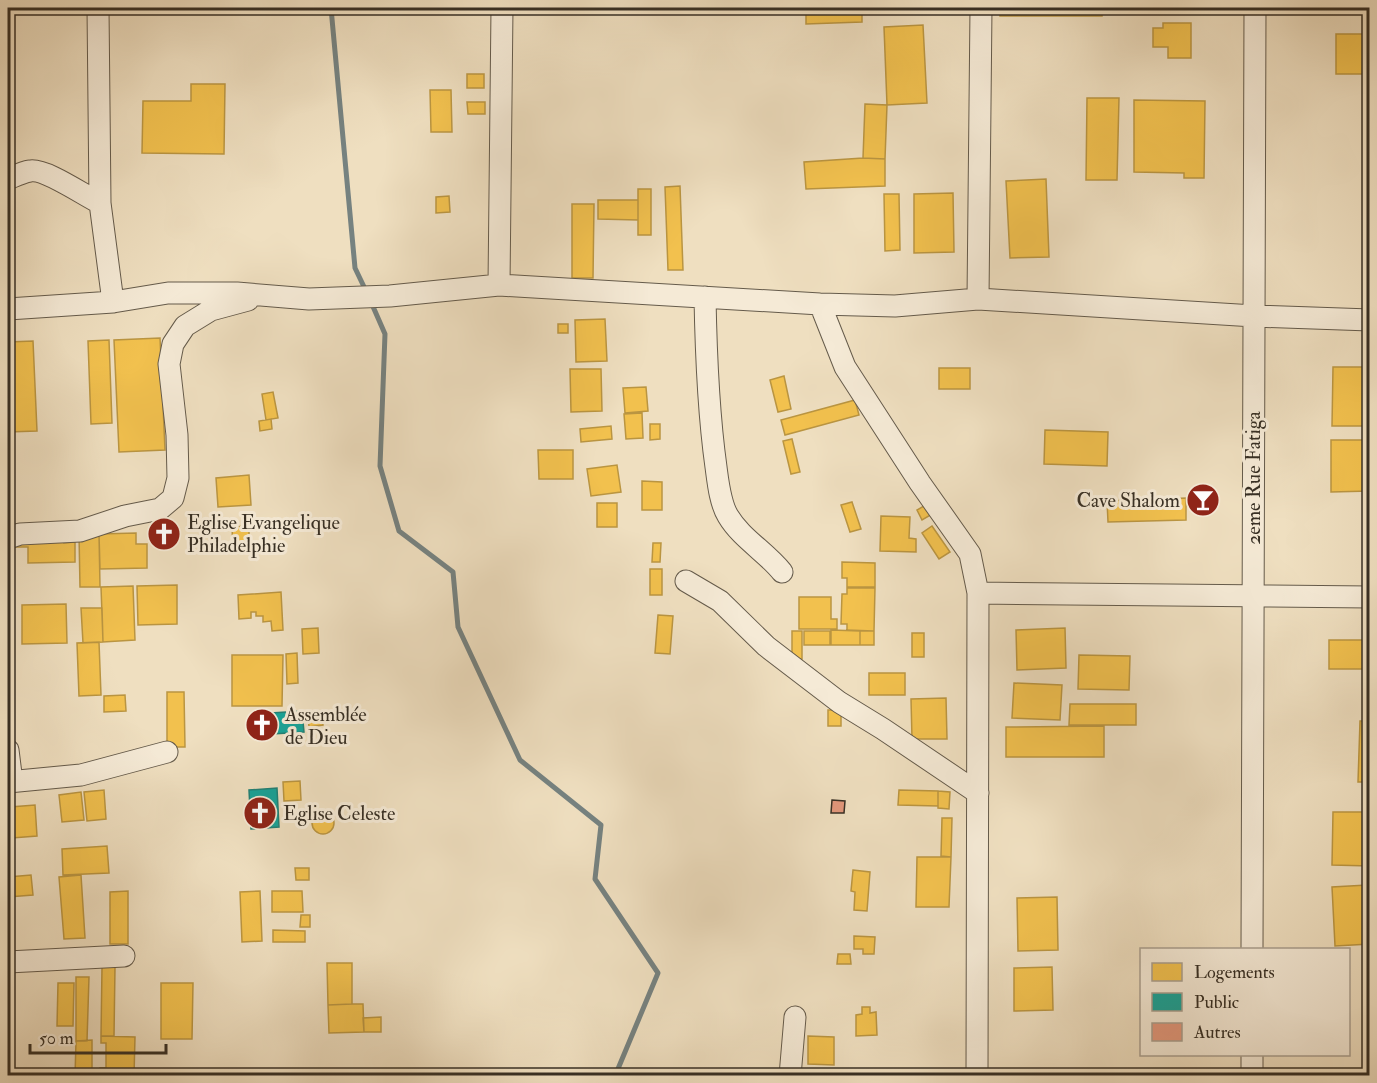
<svg xmlns="http://www.w3.org/2000/svg" width="1377" height="1083" font-family="'IM FELL Double Pica',serif">
<style>
.homes{fill:#f2c14e;stroke:#ba9541;stroke-width:1.5}
.public{fill:#17a398;stroke:#218075;stroke-width:1.5}
.lines{fill:none;stroke-linecap:round;stroke-linejoin:round}
.stream{stroke:#768280;stroke-width:5}
.building{fill:#e3987c;stroke:#372f24;stroke-width:1.5}
.minor-casing{stroke:#655b4b;stroke-width:23}
.minor{stroke:#f5ead6;stroke-width:21}
.labels{text-anchor:middle;stroke-width:6;stroke-linejoin:round;paint-order:stroke}
.street-label{font-size:20px;fill:#372f24;stroke:#f5ead6}
.poi-label{font-size:20px;fill:#372f24;stroke:#f5ead6;text-anchor:start}
</style>
<rect width="100%" height="100%" fill="#efdfc0"/>
<filter id="stains"><feTurbulence type="fractalNoise" baseFrequency=".00333" numOctaves="4"/><feColorMatrix values="0 0 0 0 .2 0 0 0 0 .09 0 0 0 0 .02 0 0 0 .5 -.17"/></filter>
<radialGradient id="worn" r=".72"><stop offset=".6" stop-color="#630" stop-opacity="0"/><stop offset="1" stop-color="#630" stop-opacity=".3"/></radialGradient>
<path class="homes" d="M806,8h56v14l-56,2z
M1000,8h102v8h-102z
M1163,23h28v35h-23v-11h-15v-19h10z
M923,25l4,78 -40,2 -3,-78z
M1336,34h34v40h-34z
M467,74h17v14h-17z
M191,84h34l-1,70 -82,-1 1,-52h48z
M430,90h21l1,42h-21z
M1087,98h32l-2,82h-31z
M1134,100l71,1 -1,77h-20v-5l-50,-1z
M467,102h18v12h-17z
M865,104l22,1 -2,54 -22,-1z
M863,158l22,1v27l-79,3 -2,-27z
M1046,179l3,78 -39,1 -4,-77z
M680,186l3,84h-15l-3,-83z
M638,189h13v46h-13z
M953,193l1,59 -40,1v-59z
M884,194h15l1,56 -15,1z
M449,196l1,16 -14,1v-16z
M598,200h40v20l-40,-1z
M572,204h22l-1,74h-21z
M605,319l2,42 -31,1 -1,-42z
M558,324h10v9h-10z
M160,338l5,112 -46,2 -5,-112z
M109,340l3,83 -21,1 -3,-83z
M33,341l4,90 -29,1v-90z
M1333,367h37v59h-38z
M939,368h31v21h-31z
M570,369h31l1,42 -31,1z
M784,376l7,33 -13,3 -8,-32z
M646,387l2,24 -23,2 -2,-25z
M273,392l5,26 -12,2 -4,-26z
M855,400l4,15 -74,20 -4,-15z
M642,413l1,25 -17,1 -2,-25z
M271,419l1,10 -12,2 -1,-10z
M650,424h10v15l-10,1z
M611,426l1,13 -31,3 -1,-13z
M1045,430l63,2 -1,34 -63,-2z
M792,439l8,33 -9,2 -8,-33z
M1331,440h39v51l-39,1z
M538,450h35v29h-34z
M617,465l4,27 -30,4 -4,-27z
M249,475l2,30 -33,2 -2,-29z
M642,481l20,1v28h-20z
M1186,498v22l-78,2 -1,-21z
M852,502l9,27 -11,3 -9,-27z
M597,503h20v24h-20z
M929,503l5,10 -12,7 -5,-10z
M881,516l29,1 -1,21 7,1v13l-36,-1z
M249,526v23l-16,1 -1,-23z
M932,526l18,26 -11,7 -17,-26z
M136,533v11h11v24l-47,1 -1,-35z
M79,534h20l1,53h-20z
M64,535v8l11,-1v20l-47,1v-16h-12v-10z
M653,543h8l-1,19h-8z
M842,562l33,1v24h-28v-9h-5z
M650,569h12v26h-12z
M177,585v39l-39,1 -1,-39z
M133,586l2,54 -32,2 -2,-55z
M847,588h28l-1,43 -27,-1v-6h-6l1,-30h5z
M281,592l2,38 -11,1 -1,-10 -8,1v-6h-7v-4h-5v6l-12,1 -1,-24z
M799,597h32v22h6v10h-38z
M66,604l1,39 -45,1v-39z
M81,608h21l1,34 -20,1z
M658,615l15,1 -3,38 -15,-1z
M318,628l1,25 -16,1 -1,-25z
M1065,628l1,40 -49,2 -1,-40z
M831,630l29,1v14h-29z
M792,631h10v28h-10z
M804,631h26v14h-26z
M860,631h14v14h-14z
M912,633h12v24h-12z
M1329,640h37v29h-37z
M99,642l2,53 -22,1 -2,-53z
M297,653l1,30 -11,1 -1,-30z
M232,655h51l-1,51h-50z
M1079,655l51,1 -1,34 -51,-1z
M869,673h36v22h-36z
M1014,683l48,2 -2,35 -48,-2z
M167,692h17l1,55h-18z
M125,695l1,16 -22,1v-16z
M946,698l1,41h-35l-1,-40z
M1070,704h66v21h-67z
M828,710h13v16h-13z
M322,715l1,10 -14,2 -1,-11z
M1360,721h10v61h-12z
M1104,726v31h-98v-30z
M300,781l1,19 -17,1 -1,-19z
M104,790l2,29 -19,2 -3,-29z
M899,790l39,1v15l-40,-1z
M938,791l12,1 -1,17 -11,-1z
M81,792l3,28 -22,2 -3,-27z
M35,805l2,31 -25,2 -2,-31z
M1333,812h37v54l-38,-1z
M312 823a11 11 0 1 1 22 0a11 11 0 1 1-22 0Z
M942,818h10l-1,39 -10,-1z
M107,846l2,27 -46,2 -1,-26z
M917,857h34l-2,50h-33z
M295,868h14v12h-13z
M853,870l17,2 -3,39 -13,-1 1,-18 -4,-1z
M31,875l2,20 -25,2v-20z
M81,875l4,63 -21,1 -5,-62z
M1367,885l3,59 -35,2 -3,-59z
M128,891v53h-18v-52z
M260,891l2,50 -20,1 -2,-50z
M272,891h30l1,21h-31z
M1057,897l1,53 -40,1 -1,-53z
M301,915h9v12h-10z
M273,930l32,1v11h-32z
M854,936l21,1 -1,17h-11v-5h-9z
M838,954h12l1,10h-14z
M327,963h25v41l-24,1z
M102,967h13l-1,69h-13z
M1052,967l1,43 -39,1v-43z
M76,977h13l-2,64h-11z
M58,983h16l-1,43h-16z
M161,983h32l-1,56h-31z
M8,988l6,51 -6,1z
M352,1004h11l1,28 -35,1 -1,-28z
M862,1007h8v6l6,-1 1,23 -21,1v-21l6,-1z
M381,1017v15h-17l-1,-14z
M101,1036l34,1 -1,39h-34v-8h6v-25h-5z
M808,1036l26,1v28l-26,-1z
M92,1040v36h-17l1,-35z"/>
<path class="public" d="M302,711l2,21 -48,3 -2,-21z
M277,788l2,39 -28,2 -2,-39z"/>
<g class="lines">
<path class="stream" d="M331,8l24,260 11,23
M371,302l14,32 -5,132 19,65 54,41 5,55 62,133 81,65 -6,54 63,94 -43,103"/>
</g>
<path class="building" d="M832,800l13,1 -1,12h-13z"/>
<g class="lines">
<defs>
<path id="minor" d="M98,8l2,195 13,99
M8,179c7,-3 15,-7 22,-8 15,-3 55,25 70,32
M499,285l3,-277
M705,297c1,57 3,113 11,170 2,15 4,36 12,49 13,22 38,36 54,56
M978,299l3,-291
M820,304l25,63 75,116 50,71 8,39 -1,483
M8,309l105,-7 55,-9h69l72,6 81,-3 109,-11 321,19 75,2 83,-7 276,17 116,4
M8,538l12,-4 60,-3 45,-15 35,-7 13,-11 5,-20 -1,-43 -8,-71 4,-20 12,-18 26,-16 37,-10
M686,581l34,20 46,45 73,56 44,27 95,64
M978,593l392,4
M8,750l4,32
M8,782l73,-7 86,-23
M1252,950l3,-942
M8,962l116,-6
M790,1076l5,-59
M1252,1076v-22"/>
</defs>
<use href="#minor" class="minor-casing"/>
<use href="#minor" class="minor"/>
</g>
<defs>
<symbol id="bar-disc" viewBox="-11 -11 22 22"><circle r="9.5" fill="#8f2418" stroke="#f5ead6"/><path d="M-6-5H6L.8 .8V4.5H3.5V6h-7V4.5H-.8V.8Z" fill="#fff"/></symbol>
<symbol id="church-disc" viewBox="-11 -11 22 22"><circle r="9.5" fill="#8f2418" stroke="#f5ead6"/><path d="M-1.2-6h2.4v3.5h3.3v2.4h-3.3V6h-2.4V-.1h-3.3v-2.4h3.3Z" fill="#fff"/></symbol>
</defs>
<g fill-rule="evenodd">
<use href="#bar-disc" x="1184" y="481" width="38" height="38"/>
<use href="#church-disc" x="145" y="515" width="38" height="38"/>
<use href="#church-disc" x="243" y="706" width="38" height="38"/>
<use href="#church-disc" x="241" y="794" width="38" height="38"/>
</g>
<g class="labels">
<g class="street-label">
<text transform="translate(1253 478) rotate(-90)" y="7">2eme Rue Fatiga</text>
</g>
<g class="poi-label">
<text x="1180" y="507" text-anchor="end">Cave Shalom</text>
<text x="187" y="529">Eglise Evangelique<tspan x="187" dy="23">Philadelphie</tspan></text>
<text x="285" y="721">Assemblée<tspan x="285" dy="23">de Dieu</tspan></text>
<text x="283" y="820">Eglise Celeste</text>
</g>
</g>
<rect width="1377" height="1083" fill="none" stroke="#efdfc0" stroke-width="30"/>
<rect x="9" y="9" width="1359" height="1065" fill="none" stroke="#372f24" stroke-width="3"/>
<rect x="15" y="15" width="1347" height="1053" fill="none" stroke="#372f24" stroke-width="1.5"/>
<rect x="1140" y="948" width="210" height="108" fill="#f5ead6" stroke="#a99f8f" stroke-width="1.5"/>
<rect x="1152" y="963" width="30" height="18" fill="#f2c14e" stroke="#a99f8f" stroke-width="1.5"/>
<text x="1194" y="978" font-size="18" fill="#372f24">Logements</text>
<rect x="1152" y="993" width="30" height="18" fill="#17a398" stroke="#a99f8f" stroke-width="1.5"/>
<text x="1194" y="1008" font-size="18" fill="#372f24">Public</text>
<rect x="1152" y="1023" width="30" height="18" fill="#e3987c" stroke="#a99f8f" stroke-width="1.5"/>
<text x="1194" y="1038" font-size="18" fill="#372f24">Autres</text>
<path d="M30 1044v9h136v-9" fill="none" stroke="#372f24" stroke-width="3"/>
<text x="39" y="1044" font-size="18" fill="#372f24" stroke="#f5ead6" stroke-width="4.5" paint-order="stroke">50 m</text>
<rect width="100%" height="100%" filter="url(#stains)"/>
<rect width="100%" height="100%" fill="url(#worn)"/>
</svg>
